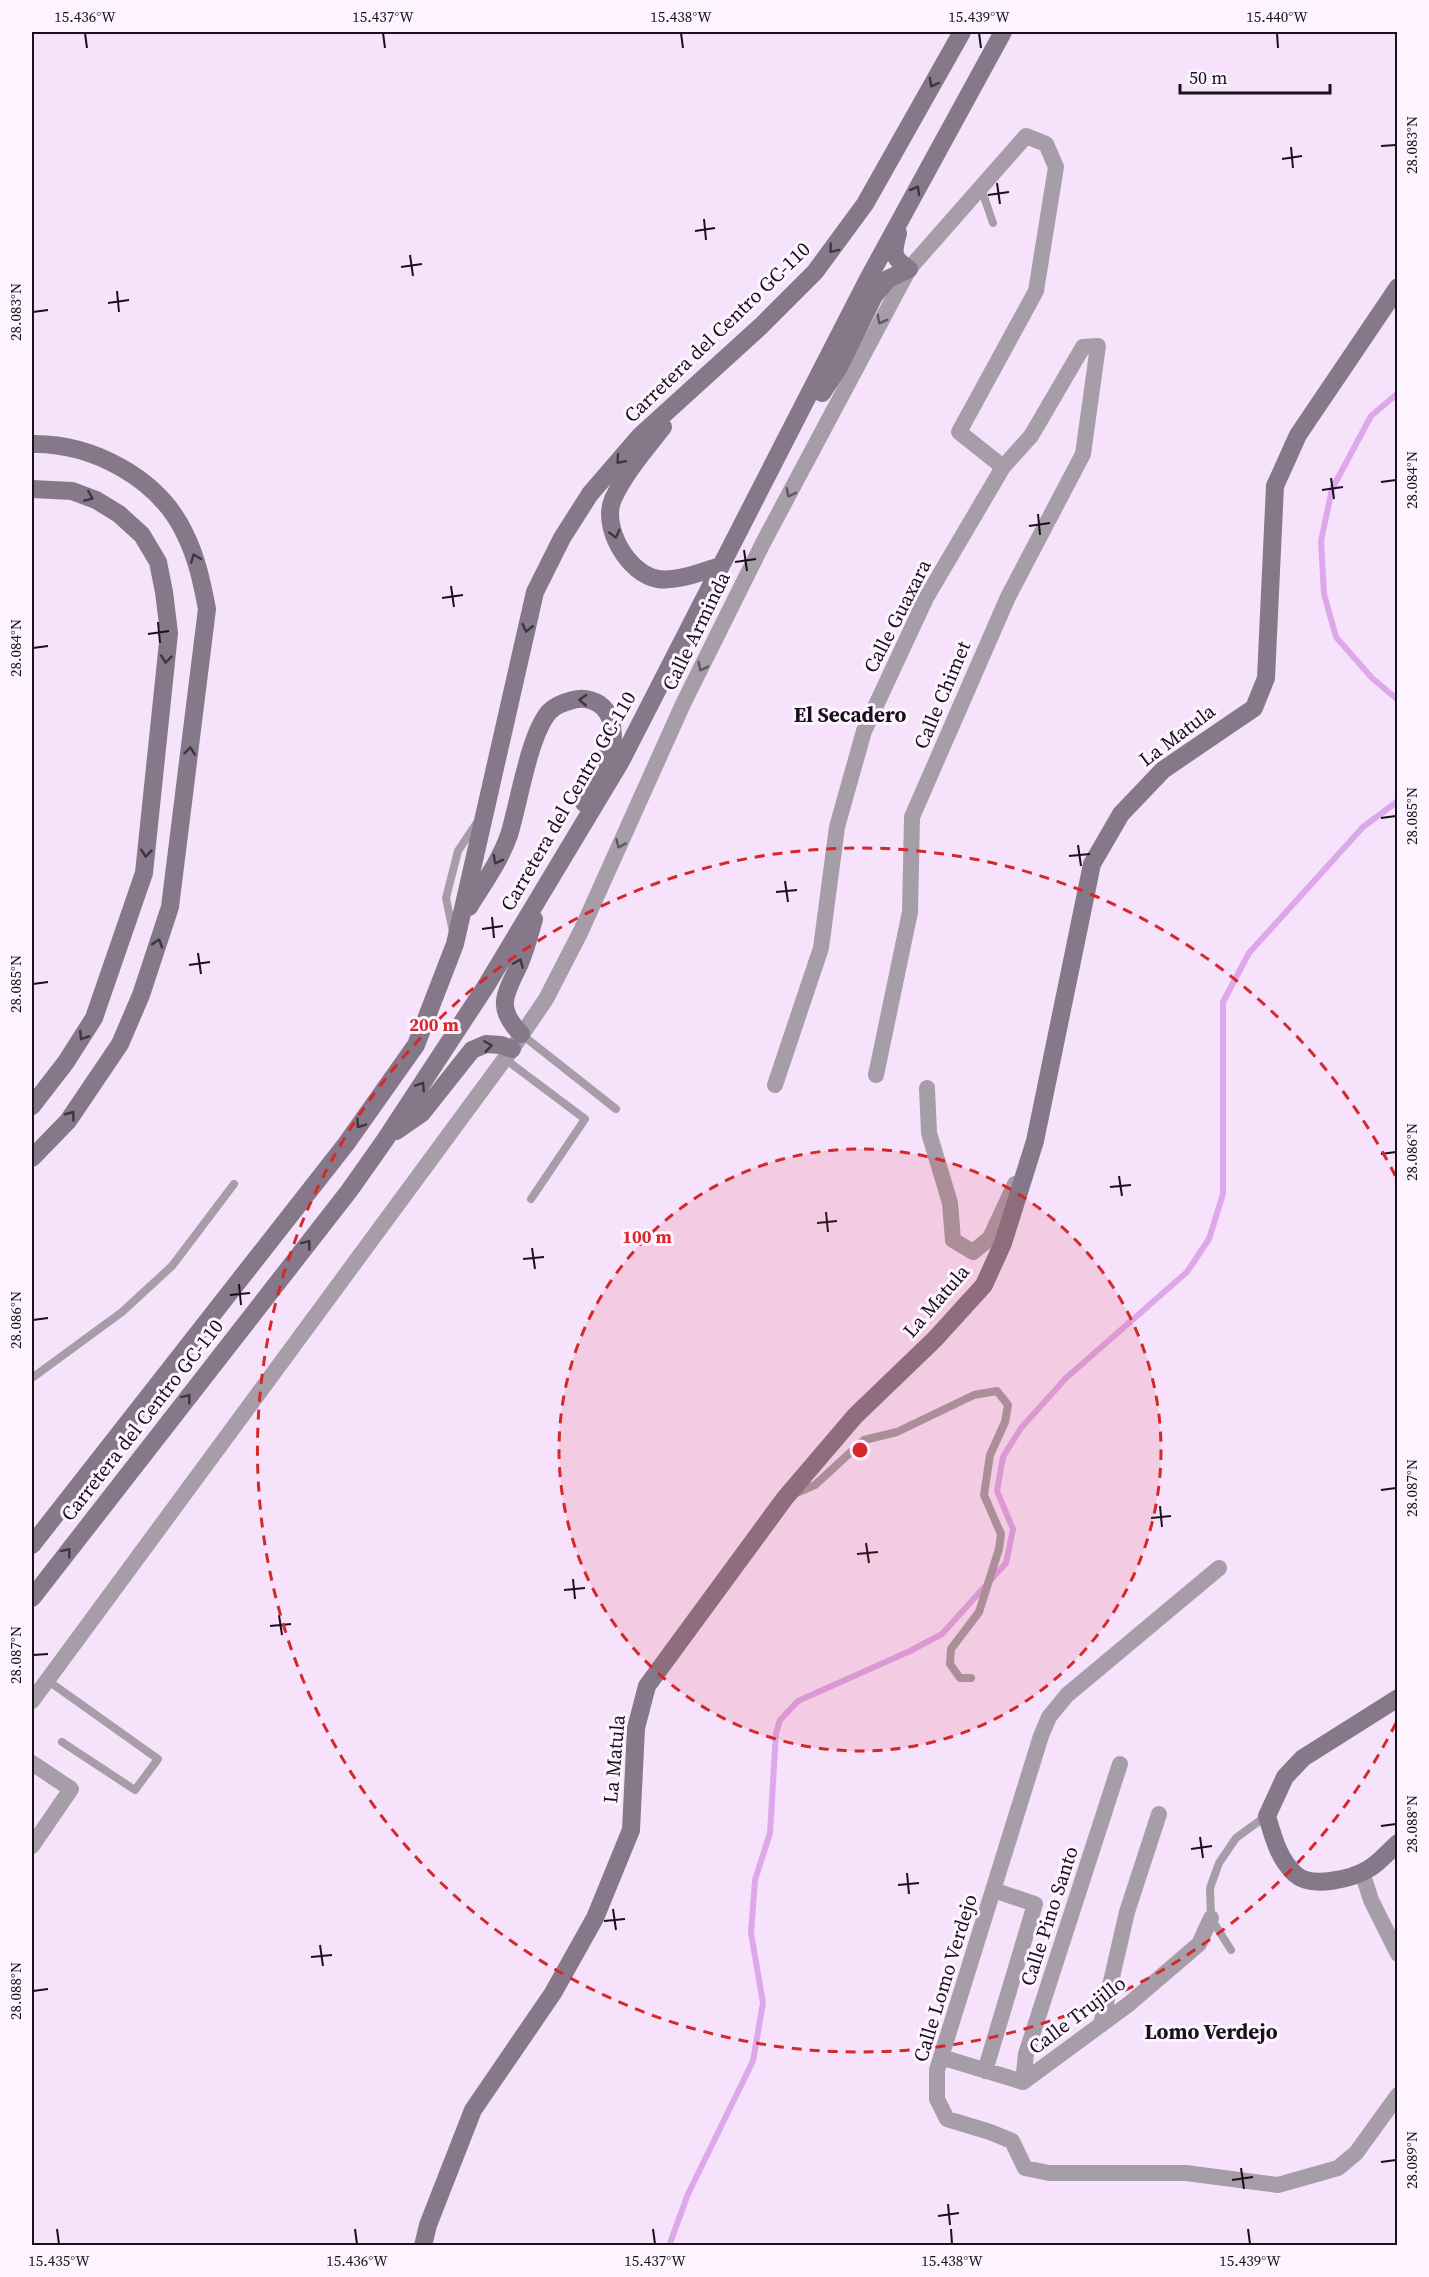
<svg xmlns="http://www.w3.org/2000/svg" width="1429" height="2277" font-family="'Source Serif 4',serif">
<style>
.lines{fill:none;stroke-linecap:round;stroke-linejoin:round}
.stream{stroke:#dda8ea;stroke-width:6}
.lane{stroke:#a69da8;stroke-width:8}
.street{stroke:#a69da8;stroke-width:16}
.secondary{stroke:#857888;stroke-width:18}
.oneway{stroke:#3e3540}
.oneway2{stroke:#5f5761}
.ticks{fill:none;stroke:#18111a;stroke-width:2}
.ring{fill:none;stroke:#d62828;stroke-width:3;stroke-dasharray:10 8}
.labels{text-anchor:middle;stroke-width:6;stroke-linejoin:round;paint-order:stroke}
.street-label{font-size:20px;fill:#18111a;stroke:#fdf4ff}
.neighbourhood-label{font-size:21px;font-weight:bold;fill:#18111a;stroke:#fdf4ff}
.centre{fill:#d62828;stroke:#fdf4ff;stroke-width:3}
.ring-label{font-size:18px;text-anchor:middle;font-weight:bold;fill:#d62828;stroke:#fdf4ff;stroke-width:6;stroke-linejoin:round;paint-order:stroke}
.neatline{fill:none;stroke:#18111a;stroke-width:2}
.ticks-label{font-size:15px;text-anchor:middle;fill:#18111a}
</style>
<rect width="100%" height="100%" fill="#f7e2fc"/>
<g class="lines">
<path class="stream" d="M1398,393l-27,23 -39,73 -11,52 3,53 12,43 36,41 26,22
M669,2246l19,-52 65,-133 10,-58 -12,-70 4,-53 15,-47 6,-100 4,-13 18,-19 112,-50 32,-17 64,-71 7,-34 -16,-38 6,-34 18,-29 45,-50 121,-106 22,-33 14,-45v-192l26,-49 114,-126 35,-26"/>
<path class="lane" d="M981,188l12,35
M453,932l-7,-34 12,-47 18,-27
M521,1034l95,75
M505,1059l80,60 -54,80
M32,1378l90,-66 50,-46 62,-82
M794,1494l21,-9 49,-45 33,-8 77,-37 23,-4 11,14 -3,17 -15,33 -6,40 17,39 -2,15 -20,63 -28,37 -1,15 10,14h11
M47,1680l111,79 -23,31 -73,-48
M1231,1950l-20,-32 -1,-30 9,-25 17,-25 30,-22"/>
<path class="street" d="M775,1085l46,-137 16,-121 27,-96 62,-133 77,-131 28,-31 52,-89 15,-1 -15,108 -75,143 -96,220 -2,95 -34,163
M927,1088l2,45 21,70 3,37 20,12 17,-14 25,-54
M1219,1568l-152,127 -18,22 -8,19 -104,334v29l10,20 43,13 22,9 13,27 24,5h137l92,12 60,-17 18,-15 42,-58
M32,1701l480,-652 34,-50 35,-68 102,-227 80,-161 146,-274 117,-133 20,8 10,23 -20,124 -77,141 44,35
M32,1763l39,26 -39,57
M1362,1872l9,28 27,54
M1101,2025l26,-113 32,-98
M941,2057l82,25 106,-78 70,-60 12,-26
M985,2071l50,-167 -42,-14
M1023,2082l3,-28 94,-290"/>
<path class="secondary" d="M822,393l17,-26 35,-71 14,-17 21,-10c-18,-12 -16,-16 -11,-36
M663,427c-18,23 -38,46 -50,72 -12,28 15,75 45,80 20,3 44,-8 63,-13
M32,444c60,-1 127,34 153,90 12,24 17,49 22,75l-37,298 -29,88 -21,49 -52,77 -36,37
M32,489l40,2 24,9 23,14 23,21 16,27 6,30 5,41 -25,240 -50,145 -28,44 -34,44
M469,907c14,-23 31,-46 40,-72 10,-32 20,-100 40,-123 6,-7 16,-10 24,-12 10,-3 18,-1 26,4 13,9 14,23 14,38l-29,61
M521,1034c-27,-28 -15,-40 -1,-71 6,-14 10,-30 14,-44
M396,1131l26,-18 50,-63 14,-6 15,1 11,4
M32,1545l314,-401 70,-99 39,-101 80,-352 27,-54 28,-44 50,-58 121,-110 54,-54 50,-68 97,-172
M32,1598l317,-407 36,-51 101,-154 135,-225 247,-482 135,-247
M1398,1698l-95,60 -18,19 -18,39c6,20 11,42 28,58 16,15 58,5 75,-6 10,-6 19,-17 28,-25
M423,2246l5,-21 45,-115 80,-117 42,-75 36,-88 5,-102 11,-42 138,-188 70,-82 80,-77 49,-54 19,-42 32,-102 57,-277 29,-50 42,-44 91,-62 12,-30 9,-192 23,-51 100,-148"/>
</g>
<defs><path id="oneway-chevron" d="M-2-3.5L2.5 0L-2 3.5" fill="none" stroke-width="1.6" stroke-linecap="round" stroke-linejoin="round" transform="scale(1.5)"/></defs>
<g class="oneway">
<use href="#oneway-chevron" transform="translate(933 83) rotate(119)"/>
<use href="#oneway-chevron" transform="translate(916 190) rotate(-61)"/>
<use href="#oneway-chevron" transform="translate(833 249) rotate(128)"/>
<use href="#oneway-chevron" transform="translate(620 460) rotate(131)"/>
<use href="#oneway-chevron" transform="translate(89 497) rotate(23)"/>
<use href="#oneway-chevron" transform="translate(615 534) rotate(75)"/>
<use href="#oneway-chevron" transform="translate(195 558) rotate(-111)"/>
<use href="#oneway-chevron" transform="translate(527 628) rotate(103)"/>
<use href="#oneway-chevron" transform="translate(166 659) rotate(96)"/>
<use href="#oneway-chevron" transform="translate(583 700) rotate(-177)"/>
<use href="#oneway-chevron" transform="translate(190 751) rotate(-83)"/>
<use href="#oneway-chevron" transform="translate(146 853) rotate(96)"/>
<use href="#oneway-chevron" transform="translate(497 860) rotate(118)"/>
<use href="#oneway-chevron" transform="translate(158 943) rotate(-72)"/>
<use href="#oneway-chevron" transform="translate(519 963) rotate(-67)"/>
<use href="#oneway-chevron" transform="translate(83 1036) rotate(123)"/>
<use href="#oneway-chevron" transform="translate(488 1046) rotate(-8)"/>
<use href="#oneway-chevron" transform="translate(421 1086) rotate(-57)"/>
<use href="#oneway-chevron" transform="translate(71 1115) rotate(-53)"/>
<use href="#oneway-chevron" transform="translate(360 1124) rotate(125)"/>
<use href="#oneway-chevron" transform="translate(307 1244) rotate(-52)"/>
<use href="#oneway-chevron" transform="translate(187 1398) rotate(-52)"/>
<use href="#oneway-chevron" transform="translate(67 1552) rotate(-52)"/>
</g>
<g class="oneway2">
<use href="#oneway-chevron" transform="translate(881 320) rotate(118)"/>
<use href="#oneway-chevron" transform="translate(790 493) rotate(118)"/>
<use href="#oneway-chevron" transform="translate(702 667) rotate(116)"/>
<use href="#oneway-chevron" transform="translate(620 844) rotate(114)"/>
</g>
<path class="ticks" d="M85,33l2,15M383,33l2,15M681,33l2,15M979,33l2,15M1277,33l1,15M1381,146l15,-1M1291,147l2,21M1282,159l20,-3M997,183l3,21M988,195l21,-3M704,219l2,21M695,231l20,-3M410,255l3,21M401,267l21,-3M117,291l2,21M108,303l21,-3M33,312l15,-2M1331,478l3,21M1381,482l15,-2M1322,490l21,-3M1038,514l2,21M1029,526l21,-3M744,550l3,21M735,562l21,-3M451,586l3,21M442,598l21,-3M158,622l2,21M148,634l21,-3M33,648l15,-2M1381,818l15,-2M1078,845l3,21M1069,856l21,-2M785,881l3,21M776,892l21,-2M492,917l2,21M482,929l21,-3M198,953l3,21M189,965l21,-3M33,984l15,-2M1381,1154l15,-2M1119,1176l3,20M1110,1187l21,-2M826,1212l2,20M817,1223l20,-2M532,1248l3,21M523,1259l21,-2M239,1284l2,21M230,1295l20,-2M33,1320l15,-2M1381,1490l15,-2M1160,1506l2,21M1151,1518l20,-2M866,1543l3,20M857,1554l21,-2M573,1579l2,20M564,1590l21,-2M279,1615l3,20M270,1626l21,-2M33,1655l15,-1M1381,1826l15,-2M1200,1837l3,21M1191,1849l21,-3M907,1873l2,21M898,1885l21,-2M613,1909l3,21M604,1921l21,-2M320,1945l3,21M311,1957l21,-2M33,1991l15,-2M1381,2162l15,-2M1241,2168l3,21M1232,2180l21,-3M948,2204l2,21M938,2216l21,-3M57,2229l2,15M355,2229l2,15M653,2229l2,15M951,2229l1,15M1248,2229l2,15"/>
<circle cx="860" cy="1450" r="301" fill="#d62828" fill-opacity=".12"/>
<g class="ring">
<circle cx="860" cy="1450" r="301"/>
<path d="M1396 1723A602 602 0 1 1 1396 1177"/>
</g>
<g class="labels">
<g class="street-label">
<text transform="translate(717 332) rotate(-44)" y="7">Carretera del Centro GC-110</text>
<text transform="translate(897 616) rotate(-63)" y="7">Calle Guaxara</text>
<text transform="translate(696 631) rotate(-64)" y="7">Calle Arminda</text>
<text transform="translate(942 695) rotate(-67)" y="7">Calle Chimet</text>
<text transform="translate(1177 735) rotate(-37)" y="7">La Matula</text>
<text transform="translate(568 801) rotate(-60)" y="7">Carretera del Centro GC-110</text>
<text transform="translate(936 1301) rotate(-49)" y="7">La Matula</text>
<text transform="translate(142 1420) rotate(-52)" y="7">Carretera del Centro GC-110</text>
<text transform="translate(614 1759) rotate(-85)" y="7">La Matula</text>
<text transform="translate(1049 1916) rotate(-72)" y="7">Calle Pino Santo</text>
<text transform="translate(945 1978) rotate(-73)" y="7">Calle Lomo Verdejo</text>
<text transform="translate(1077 2015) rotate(-37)" y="7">Calle Trujillo</text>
</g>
<g class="neighbourhood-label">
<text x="850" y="722">El Secadero</text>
<text x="1211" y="2039">Lomo Verdejo</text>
</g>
</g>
<circle cx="860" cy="1450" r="9" class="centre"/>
<g class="ring-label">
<text x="434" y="1031">200 m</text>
<text x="647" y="1243">100 m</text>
</g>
<rect width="1429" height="2277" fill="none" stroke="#fdf4ff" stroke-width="66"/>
<path d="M1180 84v9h150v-9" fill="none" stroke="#18111a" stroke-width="3"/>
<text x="1189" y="84" font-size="18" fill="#18111a" stroke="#fdf4ff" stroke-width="4.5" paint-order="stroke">50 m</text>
<rect x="33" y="33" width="1363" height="2211" class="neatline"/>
<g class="ticks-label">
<text x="85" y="22">15.436°W</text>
<text x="383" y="22">15.437°W</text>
<text x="681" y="22">15.438°W</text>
<text x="979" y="22">15.439°W</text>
<text x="1277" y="22">15.440°W</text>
<text transform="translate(1412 145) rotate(-90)" y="5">28.083°N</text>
<text transform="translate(16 312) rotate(-90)" y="5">28.083°N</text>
<text transform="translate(1412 480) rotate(-90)" y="5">28.084°N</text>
<text transform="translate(16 648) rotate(-90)" y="5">28.084°N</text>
<text transform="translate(1412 816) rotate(-90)" y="5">28.085°N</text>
<text transform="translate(16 984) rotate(-90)" y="5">28.085°N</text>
<text transform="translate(1412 1152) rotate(-90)" y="5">28.086°N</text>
<text transform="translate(16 1320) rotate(-90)" y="5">28.086°N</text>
<text transform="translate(1412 1488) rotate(-90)" y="5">28.087°N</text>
<text transform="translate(16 1655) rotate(-90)" y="5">28.087°N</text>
<text transform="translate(1412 1824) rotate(-90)" y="5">28.088°N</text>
<text transform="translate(16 1991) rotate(-90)" y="5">28.088°N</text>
<text transform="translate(1412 2160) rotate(-90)" y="5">28.089°N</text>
<text x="59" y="2266">15.435°W</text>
<text x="357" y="2266">15.436°W</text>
<text x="655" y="2266">15.437°W</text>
<text x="952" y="2266">15.438°W</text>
<text x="1250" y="2266">15.439°W</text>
</g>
</svg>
